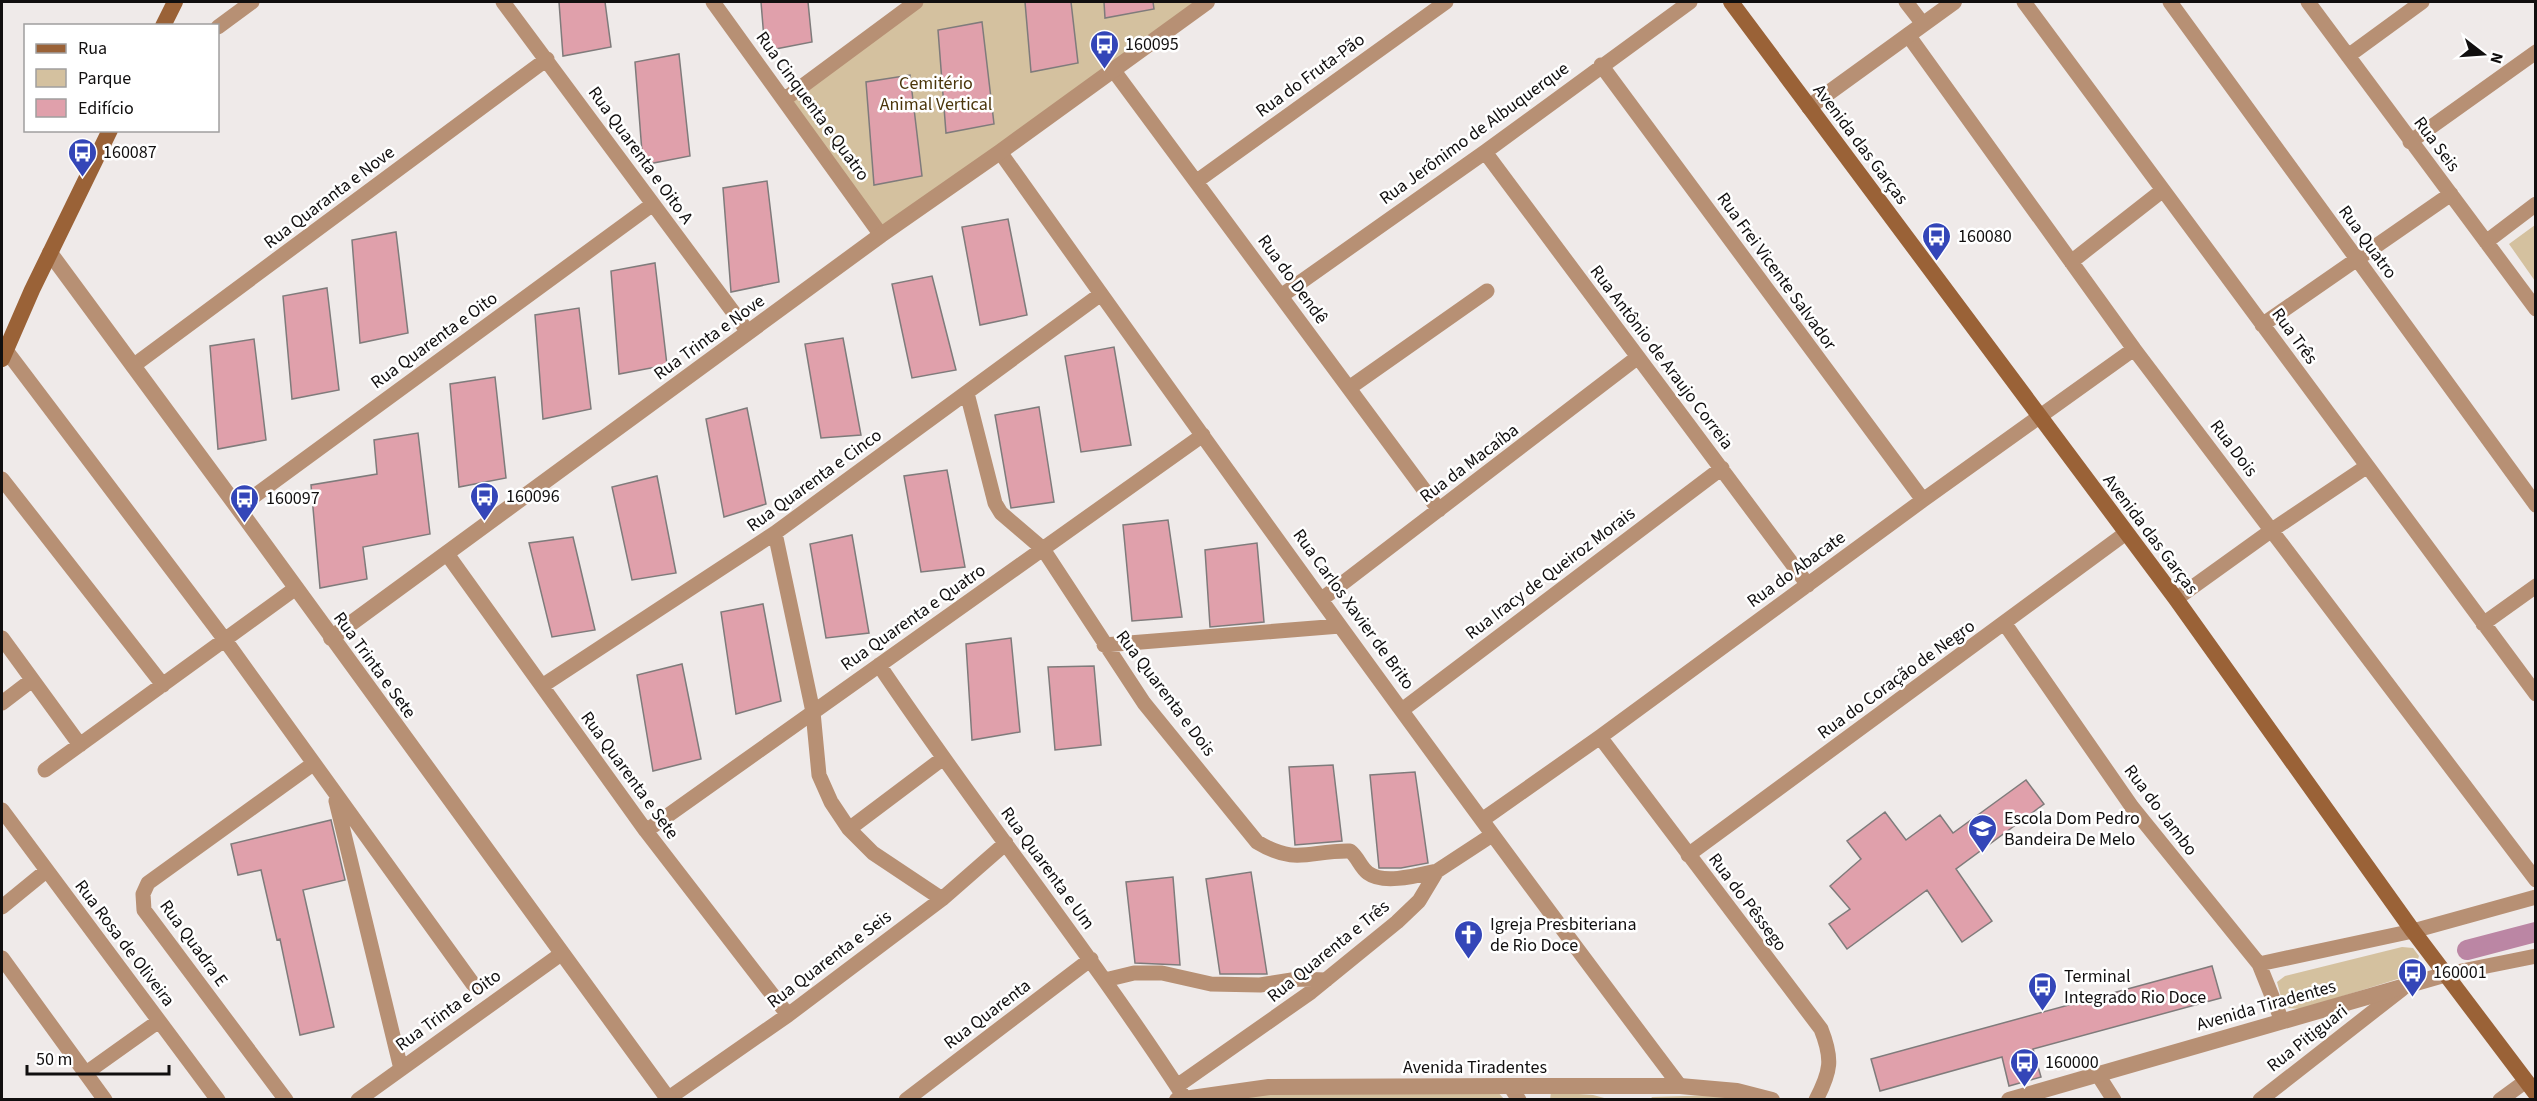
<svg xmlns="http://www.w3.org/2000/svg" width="2537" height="1101" font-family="'Source Sans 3',sans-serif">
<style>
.green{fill:#d4c19f}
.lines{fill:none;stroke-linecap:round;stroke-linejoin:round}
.canal{stroke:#bb86a4;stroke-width:20}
.building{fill:#e0a0ab;stroke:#7f7b7b;stroke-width:1.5}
.minor{stroke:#b79074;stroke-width:15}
.tertiary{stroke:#b79074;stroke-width:16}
.secondary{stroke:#9a6237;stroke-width:16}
.labels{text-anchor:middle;stroke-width:5;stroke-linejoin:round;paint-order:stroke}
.poi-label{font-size:18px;fill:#110f0f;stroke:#fff;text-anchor:start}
.street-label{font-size:18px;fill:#110f0f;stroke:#fff}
.park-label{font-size:18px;fill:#4b360b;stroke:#fff}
</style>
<rect width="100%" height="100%" fill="#efeae9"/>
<path class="green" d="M916,2h293l-328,233 -96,-136z
M2535,225v56l-26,-37z
M2402,947l11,1 6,8 -3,9 -15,13 -100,31 -17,-1 -7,-26 8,-6z
M1496,1090l8,9 -288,1 15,-7z
M1551,1092l42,3 15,4 -58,1z
M1750,1094l10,6h-110l2,-3z"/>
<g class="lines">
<path class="canal" d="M2467,950l69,-18"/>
</g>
<path class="building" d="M559,2h46l6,45 -48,9z
M761,2h47l4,40 -47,9z
M1025,2h46l7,61 -47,9z
M1104,2h49l1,7 -49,9z
M982,22l12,102 -48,9 -8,-103z
M679,54l11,102 -47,9 -8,-103z
M910,75l12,101 -48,9 -8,-103z
M767,181l12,101 -48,10 -8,-104z
M1008,219l19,96 -47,10 -18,-98z
M396,232l12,101 -48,10 -8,-103z
M655,263l12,102 -48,9 -8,-103z
M932,276l24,94 -44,8 -20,-94z
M327,288l12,102 -47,9 -9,-103z
M579,308l12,101 -48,10 -8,-104z
M843,338l18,97 -40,3 -16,-94z
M254,339l12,101 -48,9 -8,-103z
M1114,347l17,98 -50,7 -16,-96z
M495,377l11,101 -47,9 -9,-103z
M1039,407l15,95 -43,6 -16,-93z
M747,408l19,96 -42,13 -18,-98z
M418,433l12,101 -67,13 4,32 -47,9 -9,-103 66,-11 -3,-34z
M947,470l18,97 -44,5 -17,-96z
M657,476l19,97 -44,7 -20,-93z
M1168,520l14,97 -50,4 -9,-96z
M852,535l17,98 -43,5 -16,-94z
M573,537l22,93 -43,7 -23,-94z
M1257,543l7,79 -54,5 -5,-77z
M763,604l18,97 -45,13 -15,-102z
M1011,638l9,94 -48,8 -6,-96z
M682,664l19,95 -48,12 -16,-96z
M1094,666l7,79 -46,5 -7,-83z
M1333,765l9,76 -47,4 -6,-78z
M1415,772l13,91 -27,5h-22l-9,-93z
M2026,780l18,24 -88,65 36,52 -30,21 -35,-52 -80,59 -18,-25 21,-15 -20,-23 31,-27 -14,-18 38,-29 21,28 34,-25 13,18z
M331,820l14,60 -42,10 31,137 -34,8 -20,-96 -3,1 -16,-70 -23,5 -7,-31z
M1251,872l16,102h-47l-14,-95z
M1173,877l7,88 -45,-2 -9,-81z
M2212,966l9,32 -188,51 8,28 -32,9 -7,-29 -122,34 -9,-32z"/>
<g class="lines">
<path class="minor" d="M503,2l245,330
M713,2l168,233
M1906,2l17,22
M2024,2l512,692
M2170,2l366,503
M2308,2l228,307
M218,27l34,-25
M1908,35l226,314 402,531
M2348,56l74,-54
M1601,65l322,435
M1114,71l325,439
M785,99l131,-97
M2410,142l126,-90
M1000,152c223,314 448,627 680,934
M1485,152l323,433
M1197,181l249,-179
M2486,242l50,-38
M2071,262l92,-72
M1281,296l204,-144 205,-150
M2262,325l189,-131
M5,349l220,291 248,344
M133,366l414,-307
M1349,388l138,-97
M967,393l28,110 6,10 42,36 101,154 113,139c40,24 53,8 93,9 8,6 10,16 18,22 16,12 51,2 69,-2
M2,479l161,206
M238,508l415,-304
M775,533l38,179 6,63 12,27 18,27 24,24 69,46
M447,554l199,277 142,184
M1322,599l316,-242
M2176,599l96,-69 94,-63
M2005,624l127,183 127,157 23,57
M2483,624l53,-38
M2,638l78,107
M1104,645l236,-19
M879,665c98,146 209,284 305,432
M542,686l233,-153 326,-239
M2,703l30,-23
M1402,710l320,-242
M1600,737l221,292c12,30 10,42 -5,71
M45,770l251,-182
M336,801l65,268
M2,810l216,290
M1482,820l118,-83 323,-237 211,-151
M849,829l93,-70
M646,831l557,-396
M1688,855l438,-322
M2,907l44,-36
M2,958l103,142
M2259,964l154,-33 123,-34
M2447,974l89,-18
M1105,980l29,-7h28l49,11 49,1 38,-6 28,1
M86,1073l73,-52
M2098,1075l16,25
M1177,1086l134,-94 86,-70 22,-21 18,-30 55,-36
M1510,1086l9,14
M286,1100l-142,-190 -1,-16 5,-11 165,-119
M358,1100l203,-146
M666,1100l122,-85 154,-116 64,-56
M906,1100l185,-141
M2260,1100l142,-111
M2500,1100l26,-19"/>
<path class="tertiary" d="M1809,107l145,-105
M50,253l188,255 431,592
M331,638l550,-403 119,-83 207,-150
M1177,1100l92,-13 241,-1h170l57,5 35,9
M2009,1100l438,-126"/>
<path class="secondary" d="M1731,2l445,597 237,332 123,163
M163,26l12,-24
M2,359l30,-69 78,-160"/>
</g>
<defs>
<symbol id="bus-pin" viewBox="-11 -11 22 30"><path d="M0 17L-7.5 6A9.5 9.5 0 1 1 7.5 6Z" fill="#3446b8" stroke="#fff"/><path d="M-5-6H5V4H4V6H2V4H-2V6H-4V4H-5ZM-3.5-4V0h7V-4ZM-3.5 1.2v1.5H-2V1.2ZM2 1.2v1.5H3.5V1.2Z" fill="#fff"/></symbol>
<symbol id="school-pin" viewBox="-11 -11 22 30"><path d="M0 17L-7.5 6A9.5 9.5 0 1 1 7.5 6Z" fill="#3446b8" stroke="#fff"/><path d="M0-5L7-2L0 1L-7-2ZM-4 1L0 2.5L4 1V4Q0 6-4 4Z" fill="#fff"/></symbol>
<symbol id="church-pin" viewBox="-11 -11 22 30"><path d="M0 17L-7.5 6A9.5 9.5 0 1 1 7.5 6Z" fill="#3446b8" stroke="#fff"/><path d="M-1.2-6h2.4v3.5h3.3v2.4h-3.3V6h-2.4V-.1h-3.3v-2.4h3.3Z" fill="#fff"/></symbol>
</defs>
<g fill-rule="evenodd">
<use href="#bus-pin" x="1088" y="28" width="33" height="45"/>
<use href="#bus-pin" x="66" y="136" width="33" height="45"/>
<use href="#bus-pin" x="1920" y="220" width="33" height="45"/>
<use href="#bus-pin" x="468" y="480" width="33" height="45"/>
<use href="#bus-pin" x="228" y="482" width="33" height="45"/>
<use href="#school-pin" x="1966" y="812" width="33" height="45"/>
<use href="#church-pin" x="1452" y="918" width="33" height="45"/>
<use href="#bus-pin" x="2396" y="956" width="33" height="45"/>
<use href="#bus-pin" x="2026" y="970" width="33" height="45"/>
<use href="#bus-pin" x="2008" y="1046" width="33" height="45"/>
</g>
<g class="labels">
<g class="poi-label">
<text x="1125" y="50">160095</text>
<text x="103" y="158">160087</text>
<text x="1958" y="242">160080</text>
<text x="506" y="502">160096</text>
<text x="266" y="504">160097</text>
<text x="2004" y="824">Escola Dom Pedro<tspan x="2004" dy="21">Bandeira De Melo</tspan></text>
<text x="1490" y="930">Igreja Presbiteriana<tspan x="1490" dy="21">de Rio Doce</tspan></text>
<text x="2433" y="978">160001</text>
<text x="2064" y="982">Terminal<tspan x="2064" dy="21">Integrado Rio Doce</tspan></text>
<text x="2045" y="1068">160000</text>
</g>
<g class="street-label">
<text transform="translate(1310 75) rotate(-36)" y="6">Rua do Fruta-Pão</text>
<text transform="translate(813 106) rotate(54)" y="6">Rua Cinquenta e Quatro</text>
<text transform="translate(1474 133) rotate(-36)" y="6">Rua Jerônimo de Albuquerque</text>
<text transform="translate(1861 144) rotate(53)" y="6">Avenida das Garças</text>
<text transform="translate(2437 144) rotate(53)" y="6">Rua Seis</text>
<text transform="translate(641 155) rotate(54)" y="6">Rua Quarenta e Oito A</text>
<text transform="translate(329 197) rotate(-37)" y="6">Rua Quaranta e Nove</text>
<text transform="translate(2368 242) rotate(54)" y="6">Rua Quatro</text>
<text transform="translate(1777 271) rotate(54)" y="6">Rua Frei Vicente Salvador</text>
<text transform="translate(1293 279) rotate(54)" y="6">Rua do Dendê</text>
<text transform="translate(2295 336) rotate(54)" y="6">Rua Três</text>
<text transform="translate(709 337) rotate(-36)" y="6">Rua Trinta e Nove</text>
<text transform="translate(434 340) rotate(-36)" y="6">Rua Quarenta e Oito</text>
<text transform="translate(1662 357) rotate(53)" y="6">Rua Antônio de Araujo Correia</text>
<text transform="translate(2234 448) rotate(53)" y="6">Rua Dois</text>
<text transform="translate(1469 463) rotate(-37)" y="6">Rua da Macaíba</text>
<text transform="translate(814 480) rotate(-36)" y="6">Rua Quarenta e Cinco</text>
<text transform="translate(2151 534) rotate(53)" y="6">Avenida das Garças</text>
<text transform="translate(1796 569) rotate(-36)" y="6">Rua do Abacate</text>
<text transform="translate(1550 573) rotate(-37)" y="6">Rua Iracy de Queiroz Morais</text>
<text transform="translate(1354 609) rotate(54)" y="6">Rua Carlos Xavier de Brito</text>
<text transform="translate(913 617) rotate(-35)" y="6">Rua Quarenta e Quatro</text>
<text transform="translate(375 665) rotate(54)" y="6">Rua Trinta e Sete</text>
<text transform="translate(1896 679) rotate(-36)" y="6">Rua do Coração de Negro</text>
<text transform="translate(1166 693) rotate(53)" y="6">Rua Quarenta e Dois</text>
<text transform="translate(630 775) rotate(54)" y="6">Rua Quarenta e Sete</text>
<text transform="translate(2161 810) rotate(53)" y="6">Rua do Jambo</text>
<text transform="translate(1048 868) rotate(54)" y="6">Rua Quarenta e Um</text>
<text transform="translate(1748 902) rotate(53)" y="6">Rua do Pêssego</text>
<text transform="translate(125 943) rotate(53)" y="6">Rua Rosa de Oliveira</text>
<text transform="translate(194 943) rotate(54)" y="6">Rua Quadra E</text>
<text transform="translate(1328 951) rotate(-39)" y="6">Rua Quarenta e Três</text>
<text transform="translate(829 959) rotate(-37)" y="6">Rua Quarenta e Seis</text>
<text transform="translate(2266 1005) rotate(-16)" y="6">Avenida Tiradentes</text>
<text transform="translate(448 1010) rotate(-36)" y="6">Rua Trinta e Oito</text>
<text transform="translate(987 1014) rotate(-37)" y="6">Rua Quarenta</text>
<text transform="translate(2307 1038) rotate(-38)" y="6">Rua Pitiguari</text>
<text x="1475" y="1073">Avenida Tiradentes</text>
</g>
<g class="park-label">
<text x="936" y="89">Cemitério<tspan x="936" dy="21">Animal Vertical</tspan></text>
</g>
</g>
<rect width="2537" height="1101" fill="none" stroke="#110f0f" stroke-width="6"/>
<rect x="24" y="24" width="195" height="108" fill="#ffffff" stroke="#a09f9f" stroke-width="1.5"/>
<rect x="36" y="44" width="30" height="9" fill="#9a6237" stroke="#a09f9f" stroke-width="1.5"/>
<text x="78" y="54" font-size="18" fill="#110f0f">Rua</text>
<rect x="36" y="69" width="30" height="18" fill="#d4c19f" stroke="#a09f9f" stroke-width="1.5"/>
<text x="78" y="84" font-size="18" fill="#110f0f">Parque</text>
<rect x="36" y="99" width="30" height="18" fill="#e0a0ab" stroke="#a09f9f" stroke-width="1.5"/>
<text x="78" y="114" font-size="18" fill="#110f0f">Edifício</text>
<g transform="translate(2483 54) rotate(107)" stroke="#ffffff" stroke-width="4.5" paint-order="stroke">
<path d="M0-4.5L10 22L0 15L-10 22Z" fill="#110f0f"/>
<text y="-9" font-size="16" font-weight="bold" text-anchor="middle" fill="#110f0f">N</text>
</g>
<path d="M27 1065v9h142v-9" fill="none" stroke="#110f0f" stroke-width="3"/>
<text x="36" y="1065" font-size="18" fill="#110f0f" stroke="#ffffff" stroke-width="4.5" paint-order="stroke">50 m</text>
</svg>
